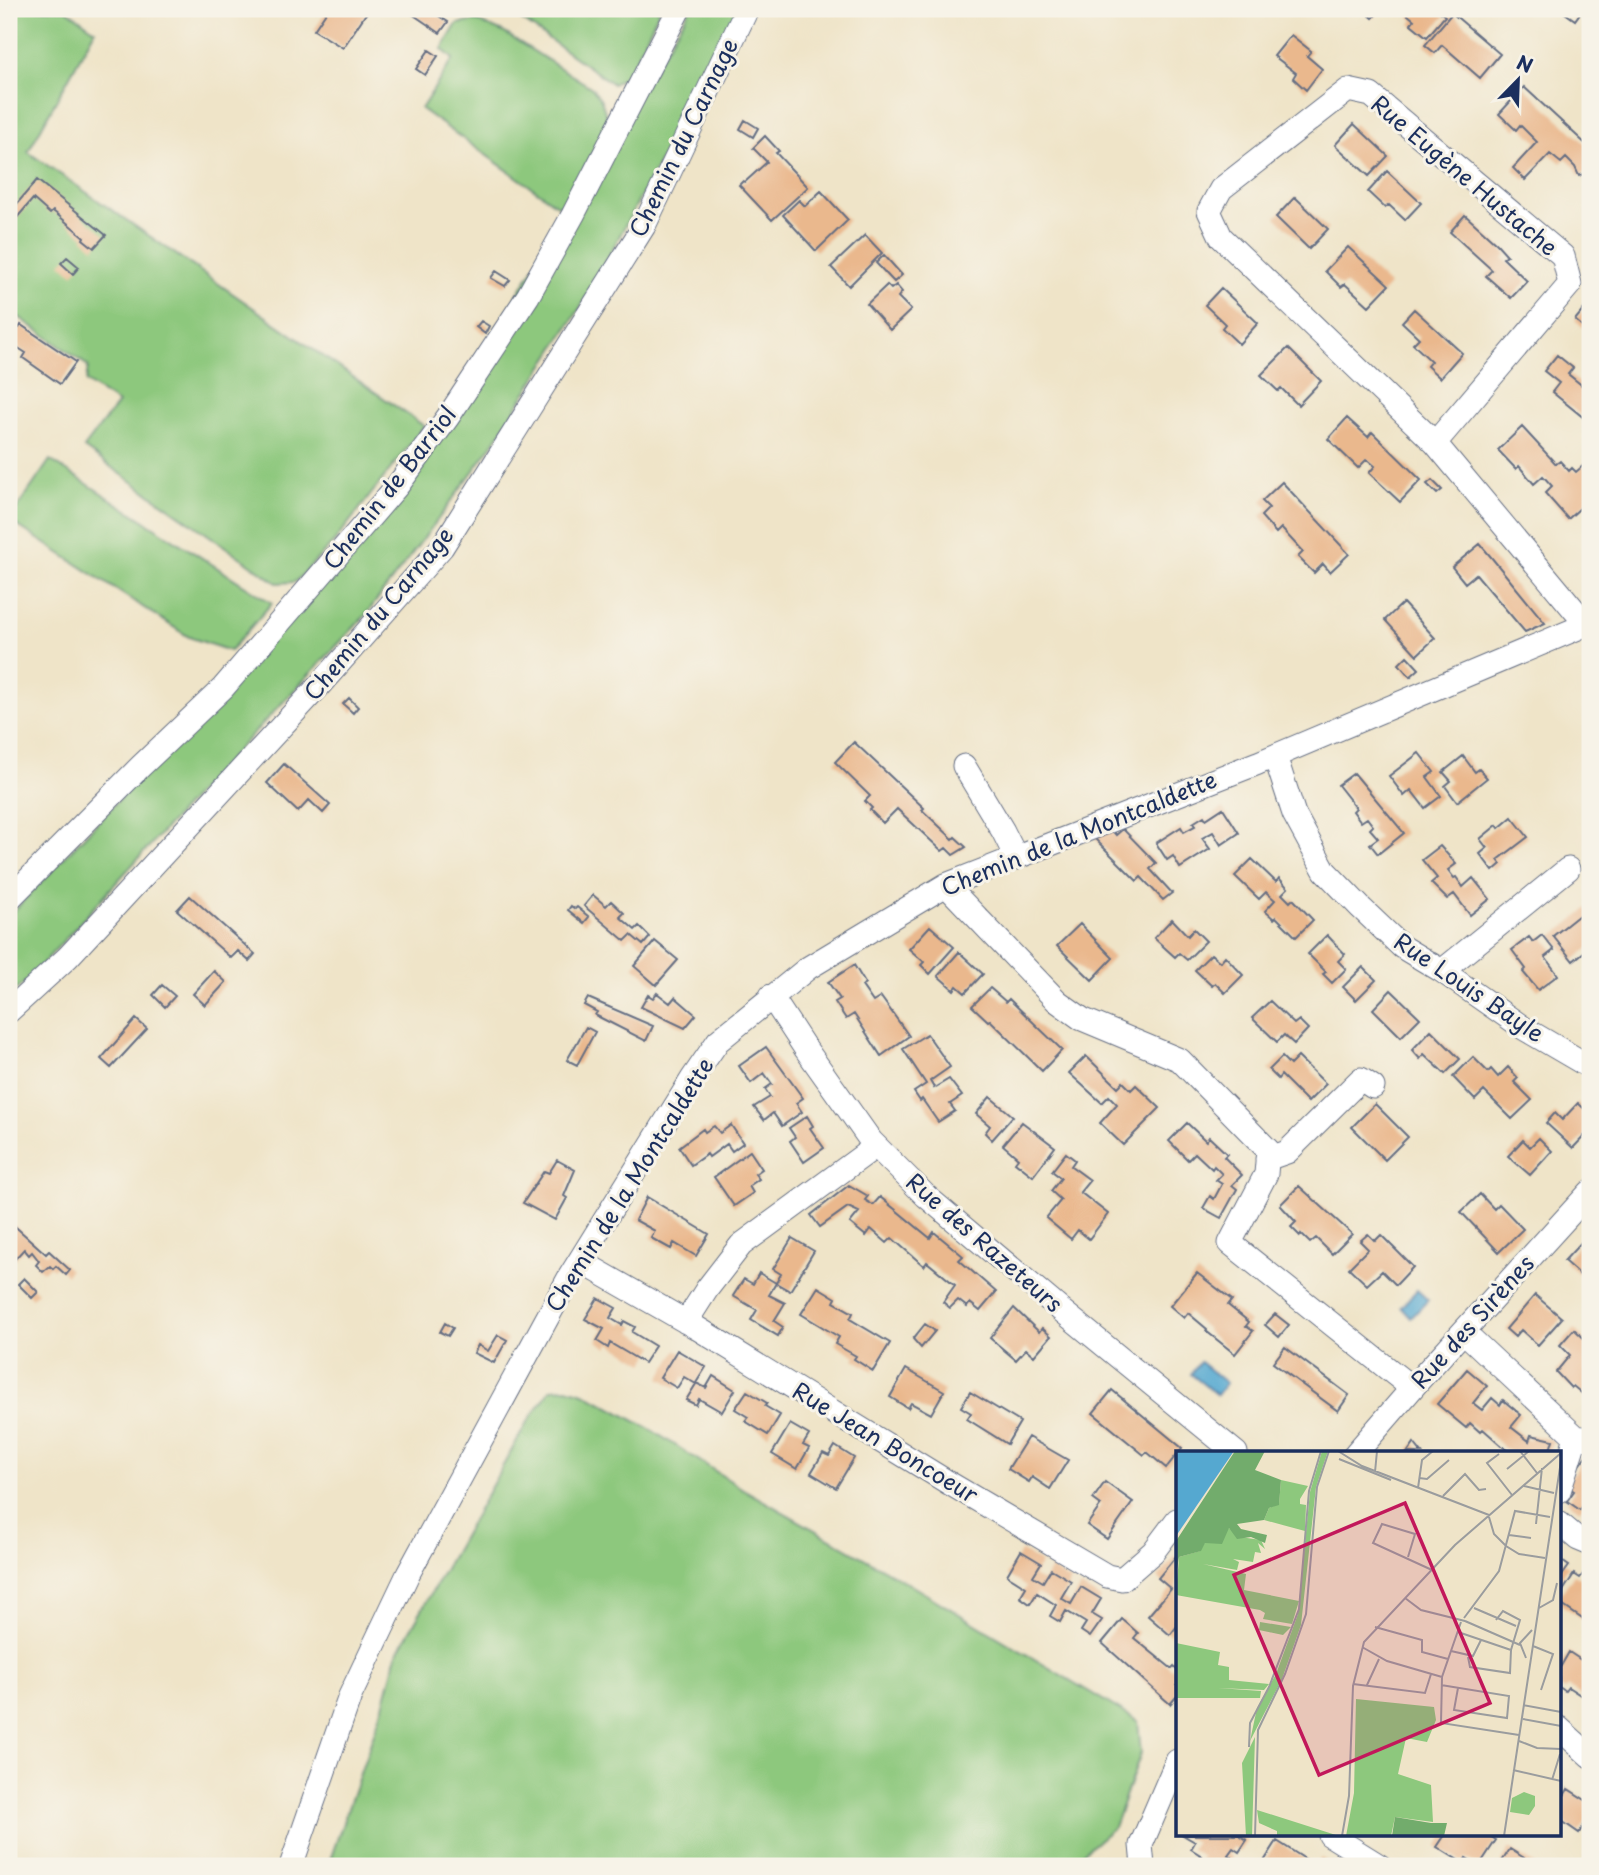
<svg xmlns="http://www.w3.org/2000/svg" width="1599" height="1875" font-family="'Playpen Sans',sans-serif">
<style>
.green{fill:#8dc87d;stroke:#547c6e;stroke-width:2}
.water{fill:#55a8d0;stroke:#386c97;stroke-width:2}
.building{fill:#eab88d}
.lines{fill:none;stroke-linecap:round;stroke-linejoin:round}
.minor-casing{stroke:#656e83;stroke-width:25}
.minor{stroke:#fff;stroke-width:23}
.labels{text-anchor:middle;stroke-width:6;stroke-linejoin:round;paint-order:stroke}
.street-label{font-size:23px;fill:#1b2f5e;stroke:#f7f3e8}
.inset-road{fill:none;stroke:#9a9c9e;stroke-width:2}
.view{fill:#c2185b;fill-opacity:0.15;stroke:#c2185b;stroke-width:3.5}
.inset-edge{fill:none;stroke:#1b2f5e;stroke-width:3.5}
</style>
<rect width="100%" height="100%" fill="#f7f3e8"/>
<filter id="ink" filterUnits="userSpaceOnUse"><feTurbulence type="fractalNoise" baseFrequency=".0143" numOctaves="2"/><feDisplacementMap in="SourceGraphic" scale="14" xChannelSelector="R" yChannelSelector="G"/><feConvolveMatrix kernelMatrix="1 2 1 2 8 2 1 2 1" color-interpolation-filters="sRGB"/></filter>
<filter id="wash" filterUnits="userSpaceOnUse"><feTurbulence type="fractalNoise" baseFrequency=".00686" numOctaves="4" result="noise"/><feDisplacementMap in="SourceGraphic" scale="28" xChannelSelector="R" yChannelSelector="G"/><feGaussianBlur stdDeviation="1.57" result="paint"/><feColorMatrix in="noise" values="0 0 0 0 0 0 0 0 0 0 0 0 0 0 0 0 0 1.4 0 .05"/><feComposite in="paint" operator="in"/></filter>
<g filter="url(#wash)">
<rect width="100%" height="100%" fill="#efe4c8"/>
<path class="green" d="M9,9h57l29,21 -67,122 396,274 -90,116 -39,40 -18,1 -193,-135 34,-45 -32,-21 2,-16 -79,-56z
M513,9h147l-31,65 -16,10 -101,-71z
M690,9h49l-19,41 -136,252 -91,142 -57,78 -72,95 -152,160 -184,203 -19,15v-79l370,-392z
M477,21l26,11 89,56 9,12 8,24 -44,81 -7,1 -137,-97 32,-50 -11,-10 15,-25z
M50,460l222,143 -42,48 -41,-14 -180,-117z
M567,1388l17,5 66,36 93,60 156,89 239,143 3,32 -27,74 -47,39h-739l54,-156 15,-56 130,-231 24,-34z"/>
<path class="water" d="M1417,1290l11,10 -17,18 -10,-11z
M1200,1362l26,21 -9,12 -26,-21z"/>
<g id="blocks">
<path class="building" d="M328,9h41l-26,39 -29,-18z
M405,9h23l20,13 -8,11z
M1362,9h19l-8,9z
M1401,9h36l8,7 -18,21 -16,-13 3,-4z
M1567,9h16l-8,11 -10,-7z
M1452,13l48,41 -20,24 -38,-33 -7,8 -10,-8z
M1291,35l20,16 -4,5 15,13 -16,21 -13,-12 3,-5 -22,-17z
M429,50l9,6 -13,19 -9,-6z
M1524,87l66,61v23l-11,5 -4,-9 -9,-9 -5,5 -11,-9 -25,26 -12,-12 24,-26 -17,-17 -4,5 -17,-16z
M745,120l13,8 -5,9 -13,-8z
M1354,124l34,32 -19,20 -34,-31z
M765,136l14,15 -3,2 32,34 -36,33 -33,-35 4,-4 2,1 22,-20 -14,-14z
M1387,171l34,32 -16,17 -16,-15 -4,3 -17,-16z
M37,180l69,55 -12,13 -11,-9 1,-2 -31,-26 -3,3 -17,-15 -24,28v-14z
M821,191l27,29 -32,31 -33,-36 16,-15 6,6z
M1295,197l33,32 -19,20 -33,-32z
M1465,215l32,29 10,11 -4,3 24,23 -16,17 -25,-22 6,-6 -42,-38z
M865,235l17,18 -33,33 -18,-19z
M1348,247l41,38 -20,21 -24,-22 -4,3 -16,-16z
M884,255l18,20 -8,7 -18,-19z
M67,257l12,10 -6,7 -12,-11z
M496,271l14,9 -5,6 -14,-8z
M887,285l4,4 5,-4 6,7 -4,5 13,13 -21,20 -23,-26z
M1221,288l37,35 -19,21 -17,-16 3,-4 -20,-19z
M1590,302v31l-15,-13z
M1414,309l48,44 -22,25 -13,-12 4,-5 -18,-17 6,-6 -17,-16z
M481,321l8,5 -4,8 -9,-7z
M11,323l8,5 2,-3 55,37 -16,22 -37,-26 3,-5 -17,-11v-18z
M1288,348l33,33 -23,24 -17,-17 -3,3 -17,-16z
M1557,355l16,13 -5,6 22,18v19l-6,7 -32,-26 7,-9 -15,-12z
M1347,418l21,19 4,-5 49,48 -21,22 -31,-29 6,-7 -8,-7 -9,9 -30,-29z
M1522,427l34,37 4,-3 9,10 3,-3 4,4 8,-7 6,7v27l-22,20 -23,-26 7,-7 -9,-10 -9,8 -15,-18 -3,3 -18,-19z
M1432,480l10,10 -5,4 -10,-10z
M1282,482l67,72 -19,18 -7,-8 -9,9 -16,-16 5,-5 -22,-24 -5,5 -15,-17 8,-8 -7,-7z
M1480,544l11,13 54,66 -20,9 -49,-58 -11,9 -13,-16z
M1403,603l32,35 -18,17 -32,-35z
M1407,656l12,13 -9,8 -11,-13z
M349,698l9,9 -5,6 -10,-9z
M854,742l70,66 -2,2 31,29 2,-2 11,10 -13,8 -7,-7 -4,3 -45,-42 -14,14 -13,-13 2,-2 -7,-7 5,-5 -35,-34z
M1419,753l15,19 -7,5 14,19 -16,12 -14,-18 -7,6 -15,-20z
M1463,756l12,16 4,-3 8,9 -30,24 -12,-16 6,-5 -8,-9z
M284,764l46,41 -7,8 -14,-13 -11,12 -31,-29z
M1354,773l50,60 -26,21 -8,-10 8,-6 -8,-9 3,-3 -6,-8 -6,4 -8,-11 3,-3 -18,-23z
M1223,808l16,25 -18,12 -8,-13 -11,6 8,11 -30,19 -7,-12 -6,4 -11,-17 25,-16 3,5 11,-6 -2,-3 11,-7 2,3z
M1512,817l16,20 -30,23 3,4 -8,7 -13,-17 7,-6 -7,-9 17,-14 2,3z
M1109,827l7,8 7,-6 33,34 -6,6 22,24 -9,7 -22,-23 -4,4 -47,-47z
M1440,846l16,18 -8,6 6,8 2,-1 7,10 10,-9 17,21 -20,16 -16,-21 -7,5 -16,-16 6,-5 -15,-18z
M1252,859l24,23 3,-4 9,10 -6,6 8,8 3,-3 20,21 -17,17 -20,-20 -2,2 -9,-8 10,-11 -9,-8 -7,7 -24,-23z
M593,895l13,11 5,-5 13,12 -4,4 15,13 4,-4 11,11 -7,8 -12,-10 -6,6 -41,-35z
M190,896l65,58 -6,7 -11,-10 -7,7 -54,-48z
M571,906l4,3 2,-2 12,10 -5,6 -16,-13z
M1588,908l2,4v35l-17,14 -20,-25z
M1172,919l16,17 6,-7 12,12 -19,19 -8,-7 -4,4 -21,-19z
M1080,924l33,34 -21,22 -35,-34z
M930,926l24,21 -24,27 -9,-9 3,-3 -15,-13z
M1327,935l18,19 -7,7 8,8 -14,14 -9,-9 3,-2 -18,-18z
M1542,935l12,15 -9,7 13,18 -20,15 -15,-18 3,-3 -14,-19 17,-13 4,5z
M655,941l23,19 -22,25 -22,-19z
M959,952l24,22 -18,19 -8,-7 -3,4 -16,-14z
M1211,954l9,8 5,-6 18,19 -18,18 -10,-10 -3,3 -17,-16z
M854,965l11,18 -3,3 11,16 8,-5 28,39 -28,20 -27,-42 -8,5 -11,-17 5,-3 -12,-17z
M1363,967l13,13 -20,20 -13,-13z
M214,971l12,11 -21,23 -12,-11z
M162,985l13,11 -10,11 -12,-12z
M990,988l16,14 3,-3 53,51 -20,21 -52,-51 -2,1 -16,-15z
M1391,990l29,28 -19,19 -28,-28z
M657,993l13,10 5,-6 21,18 -11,13 -44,-21 7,-12 5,3z
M588,998l65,28 -7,15 -51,-26 2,-3 -13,-7z
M1270,1001l24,23 5,-4 9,9 -14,15 -10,-9 -7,7 -25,-24z
M136,1019l11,10 -36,39 -10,-9z
M586,1027l9,5 -18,33 -10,-5z
M1431,1030l29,29 -15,15 -21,-20 -4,5 -8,-9z
M927,1034l23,33 -20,14 4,7 15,-9 13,17 -12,8 5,7 -17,11 -16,-23 -2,2 -6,-9 12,-8 -23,-35z
M766,1047l37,51 -7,5 6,9 -20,14 -9,-13 -9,7 -10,-13 16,-10 -5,-8 7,-5 -8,-11 -13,10 -12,-17z
M1086,1056l32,31 5,-5 8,8 5,-5 24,23 -37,37 -23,-22 17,-19 -8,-8 -7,7 -33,-30z
M1282,1057l8,8 8,-8 28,27 -18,18 -27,-27 -3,4 -9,-9z
M1473,1057l15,15 3,-3 7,8 10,-10 10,11 -4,4 18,18 -20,19 -28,-28 -9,9 -22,-23z
M990,1097l23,19 -21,24 -7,-7 5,-7 -14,-12z
M1578,1103l12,11v16l-17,18 -27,-25 9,-10 7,7z
M1375,1104l33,33 -23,23 -33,-33z
M807,1116l6,10 -3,2 14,20 -20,14 -14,-21 5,-4 -6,-9z
M1022,1122l33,25 -22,29 -18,-14 3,-4 -15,-13z
M1187,1123l19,18 3,-4 18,17 -3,3 18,18 -10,10 5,4 -16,29 -18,-10 7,-12 4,3 8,-15 -6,-4 6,-6 -8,-8 -2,3 -17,-16 -7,7 -19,-19z
M731,1125l12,18 -11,8 -5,-7 -18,13 -2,-3 -16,11 -12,-18 24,-18 2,3 9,-6 6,7z
M1539,1138l13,13 -22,24 -22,-19 15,-16 7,7z
M750,1151l12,18 -7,5 4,5 -10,7 4,7 -19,13 -20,-29z
M1066,1153l9,7 -4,6 19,14 -10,12 28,22 -19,25 -11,-9 -7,9 -25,-21 15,-18 -10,-9 10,-13 -9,-7z
M557,1160l18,10 -11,26 3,2 -12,22 -32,-17 21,-32 5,2z
M849,1185l19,11 -3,4 8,5 7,-8 50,41 4,-6 29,24 -4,4 37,32 -16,19 -10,-8 -3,4 -9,-7 -8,8 -7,-6 12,-17 -28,-23 -3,4 -32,-28 -5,5 -16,-14 -5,7 -16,-13 9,-11 -11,-5 -28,20 -9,-12z
M1299,1186l53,48 -20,20 -16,-16 -6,5 -9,-9 -1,2 -9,-9 5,-5 -16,-17z
M1480,1194l14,15 5,-5 24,25 -24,23 -38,-40z
M647,1197l62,37 -13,22 -22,-13 -3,6 -20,-11 4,-7 -20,-11z
M9,1221l37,33 3,-3 21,19 -4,5 -10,-9 -3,3 -3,-3 -7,6 -7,-7 3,-4 -7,-9 -3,3 -5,-6 -10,11 -5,-5z
M1368,1234l7,7 6,-6 32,32 -17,18 -14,-14 -15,14 -18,-17 19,-19 -8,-8z
M1587,1236l3,2v46l-26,-23z
M792,1238l22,13 -24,40 -14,-8 5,-9 -8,-5z
M759,1273l17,10 -7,12 16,8 -11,18 9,6 -5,9 -27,-16 6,-10 -24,-14 11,-17 9,5z
M1197,1273l35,27 -4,5 21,17 -3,4 7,5 -18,23 -29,-23 1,-2 -19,-16 -4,5 -14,-12z
M24,1278l14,14 -6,6 -14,-14z
M818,1287l18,11 -2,4 19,11 -3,6 40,24 -17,28 -19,-12 2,-3 -21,-12 4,-7 -38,-23z
M1535,1295l27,23 -24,27 -17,-15 -6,7 -9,-8z
M598,1298l18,10 -6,10 12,7 2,-4 11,6 -3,5 23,14 -11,17 -34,-20 -2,5 -11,-7 7,-12 -19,-10z
M1014,1308l25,24 3,-4 9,8 -17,20 -8,-7 -10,11 -26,-22z
M1275,1314l14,11 -10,12 -14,-12z
M445,1323l8,5 -5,8 -8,-4z
M925,1324l10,7 -14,17 -8,-9z
M1574,1329l16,15v47l-5,5 -12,-10 -2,2 -15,-16 14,-17 -10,-10z
M498,1335l9,5 -13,23 -20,-10 4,-8 10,6z
M1285,1347l64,48 -11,16 -65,-48z
M677,1350l29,17 -10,16 10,5 7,-12 22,14 -13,22 -23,-13 -3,6 -10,-5 10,-16 -12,-7 -7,11 -17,-10z
M906,1369l38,22 -13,23 -20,-11 -3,5 -18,-11z
M1467,1369l20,17 -14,17 9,7 10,-12 8,7 3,-5 18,15 -10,12 18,14 2,-6 22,5 -4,13h-39l-27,-24 -3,3 -10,-9 -4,5 -29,-24z
M1112,1390l70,58 -16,20 -19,-16 -3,3 -51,-42z
M747,1391l20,12 -2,3 15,9 -12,20 -23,-14 3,-4 -13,-8z
M970,1392l50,30 -13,22 -40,-25 4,-6 -10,-6z
M790,1424l19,11 -6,10 6,3 -12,21 -25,-15z
M1028,1437l40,23 -18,29 -18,-12 -3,5 -21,-13z
M1414,1443l8,10h-15z
M835,1446l19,12 -18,30 -25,-15 12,-20 6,3z
M1588,1453l2,2v40l-10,15 -13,-9 7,-10 -9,-6z
M1105,1482l28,20 -26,37 -20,-14 14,-20 -8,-6z
M1021,1551l20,12 -8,13 10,6 8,-13 20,12 -10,17 10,6 10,-17 20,12 -9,15 10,6 -12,17 -9,-6 5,-8 -20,-12 -6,11 -10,-6 6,-11 -19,-12 -7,11 -10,-7 6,-10 -19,-12z
M1177,1555v71l-7,9 -22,-19 23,-27 -13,-11z
M1559,1559l10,7 -10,14z
M1574,1574l6,4 3,-4 7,4v33l-6,9 -25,-17v-6z
M1122,1619l16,14 -4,5 38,31 2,-2 3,3v26l-7,8 -68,-61z
M1569,1652l21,14v17l-8,13 -14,-9 -3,4 -6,-4v-22l2,1z
M1559,1789l6,5 3,-5 22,14v13l-11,17 -20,-14z
M1183,1835h56l8,5 -8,12 -6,-4 -5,7 4,2 -2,9h-34l6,-10 -11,-7 4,-7z
M1445,1835h43l8,5 -17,26 -13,-8 -3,5 -26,-16z
M1277,1841l39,25h-55z
M1510,1849l27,17h-38z
M1321,1858l12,8h-17z"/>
</g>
</g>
<g filter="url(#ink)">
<use href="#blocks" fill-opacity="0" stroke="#656e83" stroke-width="2"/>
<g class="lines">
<defs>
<path id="minor" d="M1435,443l135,-159 -7,-28 -192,-161 -23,-5 -127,99 -12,22 12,26 214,206 151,181
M1275,756l19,58 31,57 36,37 41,39 40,24 83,58 65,38
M964,766l39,65 13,26
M946,885l111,116 25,18 98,41 88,90 -2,24 -36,69 182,145
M9,899l132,-133 82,-78 175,-203 50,-68 80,-121 45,-81 106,-206
M1442,971l126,-102
M771,996l34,52 66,93 55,55 135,114 175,143
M9,1011l59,-54 249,-269 125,-141 202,-321 103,-217
M1267,1159l20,-7 74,-73 12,8
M580,1261l117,67 252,155 158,93 15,3 31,-27 24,-32
M686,1322l21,-33 34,-44 135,-99
M1464,1332l112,105 14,2
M1356,1453l65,-75 169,-186
M1559,1491l17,-54
M1559,1523l19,16 12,5
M1559,1728l31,28
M1330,1835l50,31
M291,1866l59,-170 58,-122 162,-298 122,-197 26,-38 90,-73 138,-83 312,-122 332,-140
M1143,1866l-2,-21 36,-84"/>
</defs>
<use href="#minor" class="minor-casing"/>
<use href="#minor" class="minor"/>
</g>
</g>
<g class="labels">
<g class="street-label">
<text transform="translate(684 138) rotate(-64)" y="8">Chemin du Carnage</text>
<text transform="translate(1464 176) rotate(40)" y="8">Rue Eugène Hustache</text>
<text transform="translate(390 488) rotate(-52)" y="8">Chemin de Barriol</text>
<text transform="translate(379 614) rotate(-50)" y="8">Chemin du Carnage</text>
<text transform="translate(1079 834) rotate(-22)" y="8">Chemin de la Montcaldette</text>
<text transform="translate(1469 988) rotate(34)" y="8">Rue Louis Bayle</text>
<text transform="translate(630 1185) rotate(-58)" y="8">Chemin de la Montcaldette</text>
<text transform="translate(984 1243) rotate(41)" y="8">Rue des Razeteurs</text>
<text transform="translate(1473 1322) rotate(-48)" y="8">Rue des Sirènes</text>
<text transform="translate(885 1443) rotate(31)" y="8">Rue Jean Boncoeur</text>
</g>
</g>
<g transform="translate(1176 1451)">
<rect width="385" height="385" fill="#efe4c8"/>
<path d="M146,0h6l-12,36 -15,138 -19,54 -32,62 7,-33 19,-34 22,-60 12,-122zM105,29l27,6 -8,13v5l6,1 -1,26 -41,-11 5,-12 10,-4zM53,77l11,9 21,3 4,9 -7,-6 3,10 -6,-1 -2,10 -20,-3 6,3 -2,8 -34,-6 43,10 -2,16 55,11 -7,23 -29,-5 2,-6 -5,-3 -84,-15 3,-38 21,-6 5,-9zM84,171l31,5 -8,8 -24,-5zM0,192l44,9 -2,13 11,2v13l40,4 -5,6 -46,-2 43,3 -1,7h-84zM180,248l78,8 2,13 -9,22 -21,-4 -8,36 33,11 2,37 -38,-5 -4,19h-45l8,-43zM79,286l-3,99h-6l-4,-73zM348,341l11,4v10l-6,9 -19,-3 2,-14zM81,359l82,26h-62v-5l-18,-8z" fill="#8dc87d"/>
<path d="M59,0h30l-10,19 26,10 -2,25 -10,3 -5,12 -27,4 4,5 26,6 -2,8 -14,-6 -14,2 -8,-11 -7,16 -17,-1 -4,8 -22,6 -3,18v-34zM219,366l36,6h16l-3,13h-52z" fill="#72ac6c"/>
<path d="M0,0h58l-58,85z" fill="#55a8d0"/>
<path class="inset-road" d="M162,0l24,15 127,49M344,0l17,22M323,3l-12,9 25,32M163,8l52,21M331,18l22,-18M199,21l2,-21M243,27l8,1 22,-19M348,35l30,7M242,37l4,-28 11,-9M267,45l22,-22 14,16 7,-1M313,66l5,17 12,12 13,8 26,4M360,73l6,-56M333,84l22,3M232,106l7,-23 -33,-10 -9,19 59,27M229,147l16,12 44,11M298,157l42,18M363,157l14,-8 4,-17M288,167l35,-47 16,-60 35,6M289,170l55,24M285,171l-19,55 -1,46 78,12M199,176l47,13v12l26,7M282,181l53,18M357,195l20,8 -12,36M186,196l25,14 55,16M275,200l22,5 8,-16M292,206l2,10 40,6 1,-23 9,-30 -17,-9 -7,9M350,207l-6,-15 12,-13M177,233l72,9 6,-19M191,234l12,-26M265,234l68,11 -2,22 -53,-8 4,-22M347,254l38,7M347,268l38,7M343,290l18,7 24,1M73,296l1,-24 19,-36 30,-78 10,-118 12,-40M337,319l48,11M376,329l8,-26M79,385l3,-106 27,-56 21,-60 11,-127 12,-36M166,385l7,-40 4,-110 11,-44 91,-97 106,-92M328,385l57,-375"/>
<path class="view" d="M229,52l85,200 -171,72 -85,-200z"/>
<rect width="385" height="385" class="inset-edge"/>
</g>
<rect width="1599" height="1875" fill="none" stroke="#f7f3e8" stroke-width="35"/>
<g transform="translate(1518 80) rotate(23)" stroke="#f7f3e8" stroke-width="5" paint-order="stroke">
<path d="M0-5L12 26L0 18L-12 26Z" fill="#1b2f5e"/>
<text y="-10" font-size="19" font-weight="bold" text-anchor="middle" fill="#1b2f5e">N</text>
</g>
</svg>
